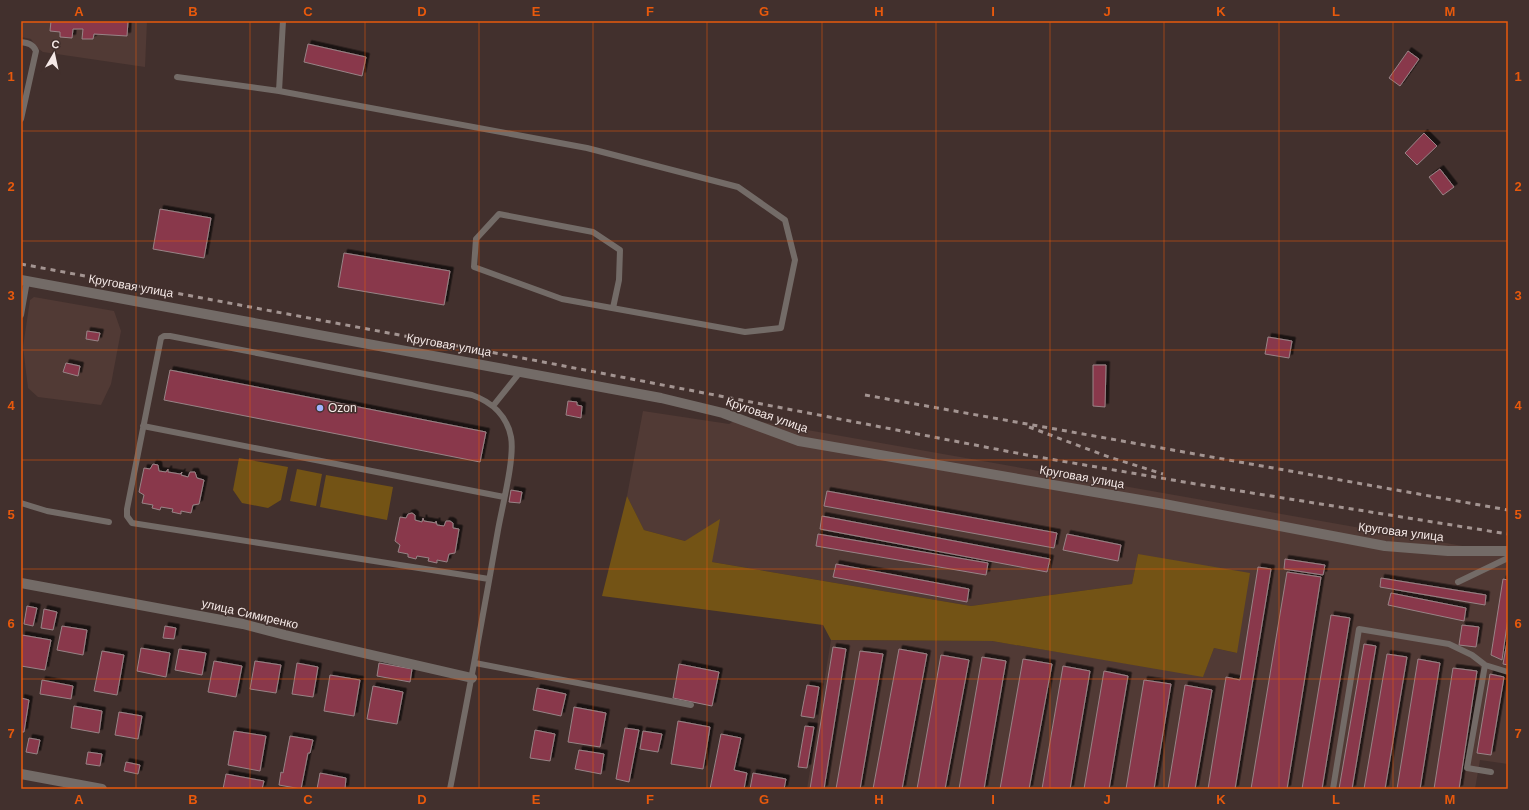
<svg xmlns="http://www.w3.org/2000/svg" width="1529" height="810" font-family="Arial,sans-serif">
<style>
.built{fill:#513a35}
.green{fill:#735315}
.building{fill:#89394c;stroke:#988386;filter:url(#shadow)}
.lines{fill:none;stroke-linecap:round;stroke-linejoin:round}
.service{stroke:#736b67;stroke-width:6}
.minor{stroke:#736b67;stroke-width:10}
.rail{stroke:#a39491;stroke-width:3;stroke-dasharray:5 5;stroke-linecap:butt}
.grid{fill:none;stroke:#e8590c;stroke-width:1;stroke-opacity:0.55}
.poi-dot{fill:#a0b3fd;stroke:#42302d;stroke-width:1.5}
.labels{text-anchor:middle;stroke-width:3;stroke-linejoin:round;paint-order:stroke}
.street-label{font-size:12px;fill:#f5e9e7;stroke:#42302d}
.poi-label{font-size:12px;fill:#f5e9e7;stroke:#42302d;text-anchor:start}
.neatline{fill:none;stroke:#e8590c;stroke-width:1.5}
.grid-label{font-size:13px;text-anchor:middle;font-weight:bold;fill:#e8590c}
</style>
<defs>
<filter id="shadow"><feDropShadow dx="3.5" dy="-3.5" stdDeviation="0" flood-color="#0009"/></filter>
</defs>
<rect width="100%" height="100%" fill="#42302d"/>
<path class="built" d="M21,21h126l-2,46 -102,-15 -7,-5 -5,-8 -10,-2z
M34,297l80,14 7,20 -10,53 -10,21 -63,-8 -10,-9 -5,-41 7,-47z
M643,411l86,13 10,-6 769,136v210l-28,-4 -5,29h-668l24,-149 161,1 211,35 11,-28 23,5 -99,-99 -6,30 -161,22 -259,-44 -27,-21 -41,-11 -17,-34z"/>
<path class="green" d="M239,458l49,9 -7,33 -13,8 -26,-5 -9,-13z
M297,469l25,5 -6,32 -26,-5z
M326,475l67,12 -6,33 -67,-13z
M627,496l17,34 41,11 35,-22 -8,43 259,44 161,-22 6,-30 112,19 -13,80 -23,-5 -11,29 -211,-36 -161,-1 -8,-15 -221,-29z"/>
<path class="building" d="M51,21h77l-1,15 -33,-2 -1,5h-11l1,-10h-10l-1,9 -12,-1v-5l-10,-1z
M308,44l58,13 -4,19 -58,-14z
M1408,51l11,8 -19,27 -11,-8z
M1424,133l13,13 -20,19 -12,-12z
M1440,169l14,18 -11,8 -14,-18z
M160,209l51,9 -7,40 -51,-9z
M344,253l106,18 -6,34 -106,-18z
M87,331l13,2 -2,8 -12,-2z
M1268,337l24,4 -3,17 -24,-4z
M66,363l14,3 -2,10 -15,-4z
M1093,365h13l-1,42 -12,-1z
M170,370l316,62 -6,30 -316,-62z
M568,401l9,1v3l5,1 -1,12 -15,-3z
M153,464l5,1 1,6 7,1 2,-3v3l12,2 2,-2 -1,3 7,2 2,-5h5l2,6 7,2 -5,24 -6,1 -2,8 -10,-2v3l-9,-2 1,-3 -12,-2 -1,3 -8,-2 1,-3 -11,-2 2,-8 -5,-3 5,-24 6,1z
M511,490l11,2 -2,11 -11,-1z
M827,491l230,42 -3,15 -230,-42z
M412,513l3,2v5l7,2 1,-4 1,3 12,2v-2l1,4 7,1 2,-5h4l3,2v5l6,1 -4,24 -6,1 -2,8 -10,-2v3l-9,-2 1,-3 -12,-2 -1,3 -8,-2v-3l-10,-2 2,-7 -5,-4 5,-24 6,1 2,-4z
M822,516l228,43 -3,13 -227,-43z
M818,534l170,29 -2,12 -170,-29z
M1067,534l54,11 -3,16 -55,-11z
M1285,559l40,6 -2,10 -39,-6z
M836,564l133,25 -2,13 -134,-25z
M1258,567l13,2 -36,220h-27l18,-112 14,3z
M1287,572l34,5 -34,212h-36z
M1381,578l105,17 -1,10 -105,-18z
M1503,579l5,1v38l-6,42 -11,-5z
M1391,593l75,15 -2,13 -76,-16z
M27,606l10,2 -4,18 -9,-2z
M44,609l13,3 -4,18 -12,-2z
M1331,615l19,3 -28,171h-20z
M1462,625l17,2 -3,20 -17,-2z
M62,626l25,4 -4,25 -26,-5z
M165,626l11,2 -2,11 -11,-1z
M22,635l29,5 -6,30 -24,-4z
M1508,637v28l-5,-1z
M1364,644l12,2 -24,143h-13z
M833,647l13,2 -22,140h-14z
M141,648l29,5 -4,24 -29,-6z
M179,649l27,4 -4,22 -27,-5z
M899,649l28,5 -25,135h-29z
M102,651l22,4 -7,40 -23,-4z
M860,651l23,3 -23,135h-24z
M1387,654l20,3 -22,132h-21z
M941,655l28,5 -24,129h-28z
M982,657l24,4 -22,128h-25z
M1023,659l29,5 -23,125h-29z
M1418,659l22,4 -20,126h-23z
M214,661l28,5 -6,31 -28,-5z
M255,661l26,4 -5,28 -26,-4z
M297,663l21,4 -5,30 -21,-3z
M379,663l33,6 -2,13 -33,-6z
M679,664l40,8 -7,34 -39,-8z
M1063,666l27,5 -20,118h-28z
M1453,668l24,3 -18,118h-25z
M1104,671l24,5 -19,113h-25z
M1490,674l14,3 -13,78 -14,-2z
M330,675l30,5 -6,36 -30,-5z
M42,680l31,6 -2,13 -31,-5z
M1144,680l27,4 -17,105h-28z
M807,685l12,2 -5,31 -13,-2z
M1185,685l27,5 -17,99h-27z
M373,686l30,6 -6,32 -30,-5z
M537,688l29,6 -5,22 -28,-6z
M21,698l8,2 -5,32h-3z
M74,706l28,5 -3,22 -28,-5z
M574,707l32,6 -6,34 -32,-5z
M119,712l23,4 -4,23 -23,-4z
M678,721l32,6 -7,42 -32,-5z
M805,726l9,1 -7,41 -9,-1z
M625,728l14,2 -10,52 -13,-3z
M535,730l20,4 -5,27 -20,-3z
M234,731l32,5 -6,35 -32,-6z
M643,731l19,3 -4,18 -18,-3z
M721,734l20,4 -7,32 13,3 -3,16h-34z
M290,736l23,4 -3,13h-2l-7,36 -22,-4 2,-13 2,1z
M29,738l11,2 -3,14 -11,-2z
M579,750l25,4 -3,20 -26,-5z
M88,752l14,2 -2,12 -14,-2z
M126,762l14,3 -2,9 -14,-3z
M320,773l26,5 -1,11h-28z
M753,773l33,6 -2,10h-34z
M226,774l38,7 -2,8h-39z"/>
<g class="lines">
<path class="service" d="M21,42c7,1 12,2 15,9l-15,68
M177,77l102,14 308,57 151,39 47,33 10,40 -14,68 -36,4 -183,-33 -88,-32 2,-28 23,-25 94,18 27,18 -1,30 -6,28
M279,91l4,-70
M21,315l6,-34
M493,406l28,-35
M143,426l361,71
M21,503l26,8 62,11
M1458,582l50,-24
M475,663l216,42
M1485,665l-18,103 24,4
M450,789c17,-86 33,-173 48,-259 4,-23 17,-72 13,-93 -4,-21 -19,-35 -39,-42l-302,-59h-6l-3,2 -34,171v7l5,7 357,56
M1333,789l26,-160 90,15 23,11 13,10 23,7"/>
<path class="minor" d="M21,280l640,118 62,15 76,28 365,63 221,42 63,5h60
M21,583l222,41 42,11 187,43
M21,774l81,15"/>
<path class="rail" d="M21,264l517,97 494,95 164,28 312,50
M865,395l643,115
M1029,427l80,30 54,17"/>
</g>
<path class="grid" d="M136,21v768M250,21v768M365,21v768M479,21v768M593,21v768M707,21v768M822,21v768M936,21v768M1050,21v768M1164,21v768M1279,21v768M1393,21v768M21,131h1487M21,241h1487M21,350h1487M21,460h1487M21,569h1487M21,679h1487"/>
<circle class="poi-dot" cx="320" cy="408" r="4"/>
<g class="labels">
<g class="street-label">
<text transform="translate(131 286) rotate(10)" y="4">Круговая улица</text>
<text transform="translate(449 345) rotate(10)" y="4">Круговая улица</text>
<text transform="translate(767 415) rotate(19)" y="4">Круговая улица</text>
<text transform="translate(1082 477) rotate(10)" y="4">Круговая улица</text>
<text transform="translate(1401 532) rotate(7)" y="4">Круговая улица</text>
<text transform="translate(250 614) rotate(13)" y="4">улица Симиренко</text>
</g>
<g class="poi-label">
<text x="328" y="412">Ozon</text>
</g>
</g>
<rect width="1529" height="810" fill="none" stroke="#42302d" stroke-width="44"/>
<g transform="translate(54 54) rotate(9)" stroke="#42302d" stroke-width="3" paint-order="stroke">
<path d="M0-3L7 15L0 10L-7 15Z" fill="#f5e9e7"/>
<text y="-6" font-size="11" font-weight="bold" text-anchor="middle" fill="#f5e9e7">С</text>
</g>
<rect x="22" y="22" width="1485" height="766" class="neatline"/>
<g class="grid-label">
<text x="79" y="16">A</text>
<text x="193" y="16">B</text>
<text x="308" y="16">C</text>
<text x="422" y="16">D</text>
<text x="536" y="16">E</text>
<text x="650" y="16">F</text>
<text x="764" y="16">G</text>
<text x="879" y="16">H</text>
<text x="993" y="16">I</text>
<text x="1107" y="16">J</text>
<text x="1221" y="16">K</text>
<text x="1336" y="16">L</text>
<text x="1450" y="16">M</text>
<text x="11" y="81">1</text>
<text x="1518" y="81">1</text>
<text x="11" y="191">2</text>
<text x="1518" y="191">2</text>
<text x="11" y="300">3</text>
<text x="1518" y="300">3</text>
<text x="11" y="410">4</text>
<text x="1518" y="410">4</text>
<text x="11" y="519">5</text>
<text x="1518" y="519">5</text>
<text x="11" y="628">6</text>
<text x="1518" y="628">6</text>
<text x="11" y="738">7</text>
<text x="1518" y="738">7</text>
<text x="79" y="804">A</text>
<text x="193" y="804">B</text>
<text x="308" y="804">C</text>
<text x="422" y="804">D</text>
<text x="536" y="804">E</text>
<text x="650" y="804">F</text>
<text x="764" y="804">G</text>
<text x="879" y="804">H</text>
<text x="993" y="804">I</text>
<text x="1107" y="804">J</text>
<text x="1221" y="804">K</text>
<text x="1336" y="804">L</text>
<text x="1450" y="804">M</text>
</g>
</svg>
